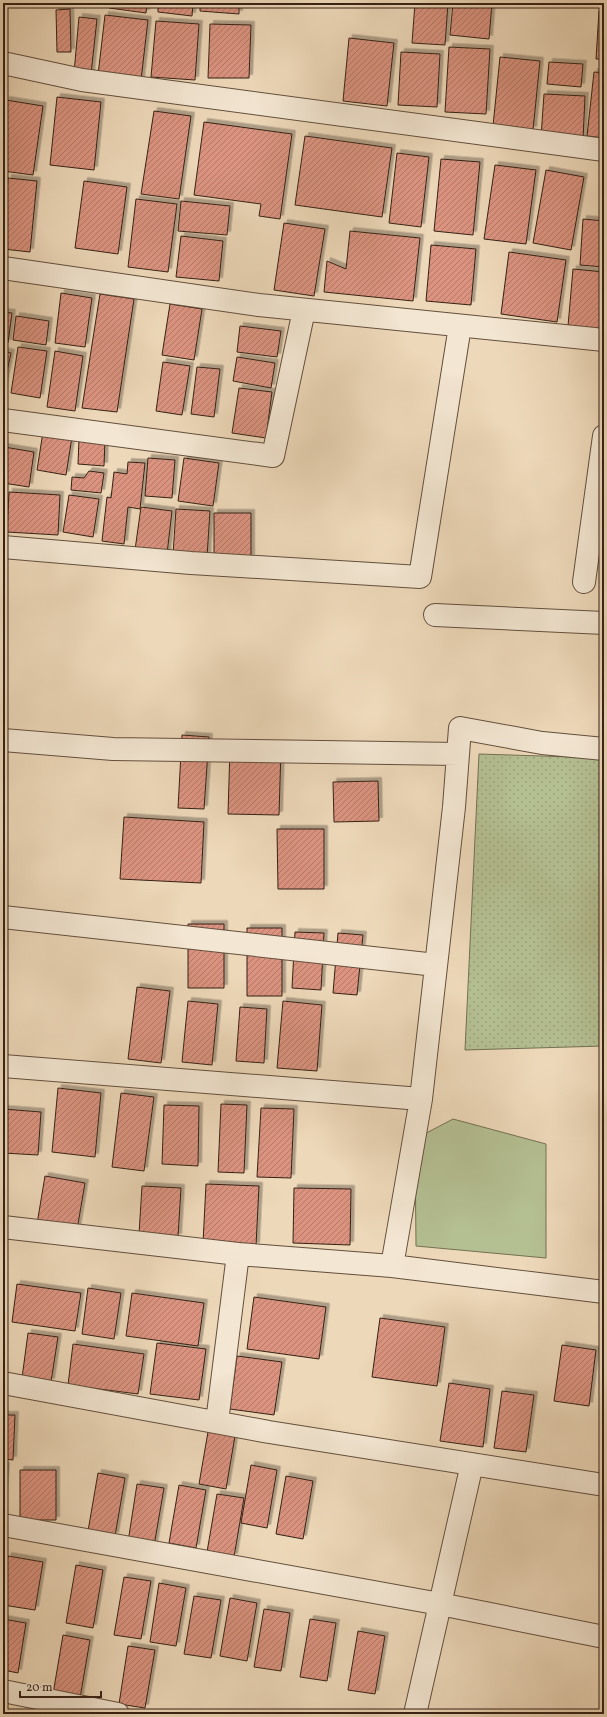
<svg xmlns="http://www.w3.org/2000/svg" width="607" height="1717" font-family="Vollkorn,serif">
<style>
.grass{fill:url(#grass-dots);stroke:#747053}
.garden{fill:#b4bf92;stroke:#747053}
.building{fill:url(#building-hatch);stroke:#352114;filter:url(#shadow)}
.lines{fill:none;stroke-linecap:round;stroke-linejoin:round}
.minor-casing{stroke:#634f3d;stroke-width:24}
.minor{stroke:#f3e6d2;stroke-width:22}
</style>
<defs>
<pattern id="grass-dots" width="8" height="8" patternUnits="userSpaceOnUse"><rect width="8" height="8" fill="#b4bf92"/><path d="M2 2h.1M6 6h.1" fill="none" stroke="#9ba47d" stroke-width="1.8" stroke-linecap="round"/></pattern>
<pattern id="building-hatch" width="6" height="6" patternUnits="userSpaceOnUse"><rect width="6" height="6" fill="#db9380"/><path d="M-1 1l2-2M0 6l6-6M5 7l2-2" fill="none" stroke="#b27868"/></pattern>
<filter id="shadow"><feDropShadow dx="3.5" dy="-3.5" stdDeviation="0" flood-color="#0004"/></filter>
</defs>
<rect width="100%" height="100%" fill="#edd8b9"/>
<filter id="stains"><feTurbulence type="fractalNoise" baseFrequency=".005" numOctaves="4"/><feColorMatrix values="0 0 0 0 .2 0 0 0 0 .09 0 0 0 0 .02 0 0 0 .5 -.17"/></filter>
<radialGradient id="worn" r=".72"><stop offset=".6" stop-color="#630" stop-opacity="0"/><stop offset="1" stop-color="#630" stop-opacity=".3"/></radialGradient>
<path class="grass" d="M479,754l125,4v288l-139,4z"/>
<path class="garden" d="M453,1119l93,25v114l-130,-12 -1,-107z"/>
<path class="building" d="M110,3h37l-1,10 -37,-5z
M158,3h35l-1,13 -34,-4z
M200,3h39v11l-39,-3z
M415,3h33l-3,42 -33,-2z
M453,3h39l-3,36 -39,-4z
M70,9l1,43h-14l-1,-42z
M599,11h5v48h-8z
M105,15l43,5 -7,60 -43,-5z
M79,17l18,2 -6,55 -17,-1z
M156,21l43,3 -4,56 -44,-3z
M210,24l41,1 -2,53h-41z
M349,38l45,5 -7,63 -44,-5z
M449,47l41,2 -4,65 -41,-2z
M401,52l39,2 -3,53 -39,-2z
M500,57l40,4 -7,69 -40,-4z
M549,62l34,2 -2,23 -34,-3z
M594,72l10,1v65l-17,-2z
M544,94l41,2 -2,44 -42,-3z
M57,97l44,5 -7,68 -44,-5z
M6,100l37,6 -10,69 -30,-4v-51z
M154,111l37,5 -12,83 -38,-5z
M204,122l88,12 -12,85 -21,-3 2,-12 -67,-9z
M305,136l87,12 -10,69 -87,-12z
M397,153l32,4 -8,70 -32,-4z
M441,159l39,3 -7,73 -39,-4z
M495,165l41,5 -10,74 -42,-5z
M546,170l38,7 -13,73 -38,-7z
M8,178l29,3 -7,71 -27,-3z
M84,181l43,6 -9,67 -43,-6z
M136,199l41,5 -9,68 -40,-5z
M181,201l49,5 -3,29 -49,-4z
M583,219l21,2v46l-24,-2z
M284,223l41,6 -11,67 -40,-6z
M350,231l70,7 -7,63 -89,-9 3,-31 19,8z
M181,236l42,5 -4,40 -43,-4z
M431,245l45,4 -5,56 -45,-4z
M509,252l57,8 -9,62 -56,-8z
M573,269l31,3v57l-36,-3z
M61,293l31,5 -7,49 -30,-4z
M100,294l34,5 -17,113 -35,-4z
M170,304l32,5 -8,51 -32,-5z
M3,312l9,1 -4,30h-5z
M16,316l33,5 -3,24 -33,-5z
M240,326l41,5 -4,26 -40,-5z
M18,347l29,4 -7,47 -29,-5z
M3,351l8,2 -8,37z
M55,351l28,5 -8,55 -28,-4z
M237,357l38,6 -4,25 -38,-7z
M163,362l27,4 -8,49 -26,-4z
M197,367l23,2 -6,48 -23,-3z
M239,388l33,4 -6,46 -34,-5z
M43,432l29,5 -6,38 -29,-5z
M79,439l26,1 -1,26 -26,-2z
M4,447l30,5 -5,35 -26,-4z
M148,458l27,2 -3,38 -27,-2z
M184,458l35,5 -6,43 -35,-5z
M128,462l17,1 -5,46 -12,-2 -4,37 -22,-3 5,-44 4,1 3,-26 13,2z
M89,471l15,2 -3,20 -30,-3 1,-13 12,1z
M9,492l51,3 -2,40 -51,-3z
M69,495l30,4 -6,38 -30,-5z
M141,507l31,4 -5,43 -32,-4z
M176,509l34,2 -3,46 -34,-2z
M214,513h37v45h-37z
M182,735l27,2 -5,72 -26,-1z
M230,748l51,1 -2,66 -51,-1z
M378,781l1,40 -45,1 -1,-40z
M124,817l80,5 -3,61 -81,-4z
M277,829h47v60h-46z
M188,924h36v64h-36z
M247,928h35v68h-35z
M295,932l29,1 -3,57 -29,-2z
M338,933l25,2 -6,60 -24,-2z
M137,987l33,4 -9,72 -33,-4z
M188,1001l30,3 -6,61 -30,-3z
M283,1001l39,4 -5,66 -40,-3z
M240,1007l27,2 -3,54 -28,-2z
M58,1088l43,5 -6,64 -43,-5z
M121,1093l33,4 -10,74 -32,-4z
M221,1104l26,1 -3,68 -26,-1z
M164,1105l35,1 -1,60 -36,-2z
M261,1108l33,1 -3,69 -34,-1z
M3,1109l38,3 -3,43 -35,-2z
M45,1176l40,7 -8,47 -40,-6z
M206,1184l53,2 -3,60 -53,-3z
M142,1186l39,2 -3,49 -39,-3z
M294,1188l57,1 -1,56 -57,-2z
M17,1284l64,9 -6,38 -63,-9z
M88,1288l33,5 -7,46 -32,-5z
M132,1293l72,10 -6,43 -72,-10z
M254,1297l72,10 -7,52 -72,-10z
M380,1318l65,9 -8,59 -65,-9z
M28,1333l30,4 -7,45 -29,-4z
M157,1343l49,6 -7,51 -49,-6z
M73,1344l71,10 -6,40 -70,-9z
M562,1345l34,5 -7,56 -35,-5z
M237,1356l45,6 -8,53 -44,-6z
M449,1383l41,6 -7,58 -43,-6z
M502,1391l32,4 -8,57 -32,-4z
M3,1415h12l-2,45 -10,-1z
M209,1426l27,4 -10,59 -27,-5z
M251,1465l26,5 -10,58 -26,-5z
M3,1466h3l-3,34z
M20,1470h36v50h-36z
M98,1473l27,5 -10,58 -27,-5z
M286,1476l27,5 -10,58 -27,-5z
M137,1484l27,4 -10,58 -26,-4z
M179,1485l27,5 -10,58 -27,-5z
M217,1494l27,4 -10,59 -27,-5z
M8,1556l35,6 -8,48 -32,-5v-20z
M76,1565l27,5 -10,58 -27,-5z
M124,1577l27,4 -10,58 -27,-4z
M159,1583l27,5 -10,58 -26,-4z
M194,1596l27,4 -10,58 -27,-4z
M230,1598l27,5 -10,58 -27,-5z
M264,1609l26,4 -9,58 -27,-4z
M3,1619l23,4 -8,50 -15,-3z
M310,1619l26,4 -9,58 -27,-4z
M358,1631l27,5 -10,58 -27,-4z
M63,1635l27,5 -10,58 -27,-4z
M128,1646l27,4 -10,58 -26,-4z"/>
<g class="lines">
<defs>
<path id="minor" d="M3,63l79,17 522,70
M3,268l256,37 345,35
M3,420l270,36 31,-146
M3,547l188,16 229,14 40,-251
M584,582l20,-146
M435,615l169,8
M3,740l110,9 345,5
M3,917l433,48
M3,1066l418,33
M3,1227l235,27 154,12 29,-167 33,-292 6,-79 82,15 62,6
M392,1266l212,26
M3,1383l266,49 335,53
M217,1422l21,-168
M3,1525l437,79 164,33
M3,1691l115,23
M415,1714l57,-250"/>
</defs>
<use href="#minor" class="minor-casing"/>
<use href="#minor" class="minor"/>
</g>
<rect width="607" height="1717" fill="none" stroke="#edd8b9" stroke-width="16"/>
<rect x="4" y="4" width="599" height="1709" fill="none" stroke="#352114" stroke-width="2"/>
<rect x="8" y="8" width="591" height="1701" fill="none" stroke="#352114"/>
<path d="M20 1691v6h81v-6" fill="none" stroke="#352114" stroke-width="2"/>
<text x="26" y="1691" font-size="12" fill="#352114" stroke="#f3e6d2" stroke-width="3" paint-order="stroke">20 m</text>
<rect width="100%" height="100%" filter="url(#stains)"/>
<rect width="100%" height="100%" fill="url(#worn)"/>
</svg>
